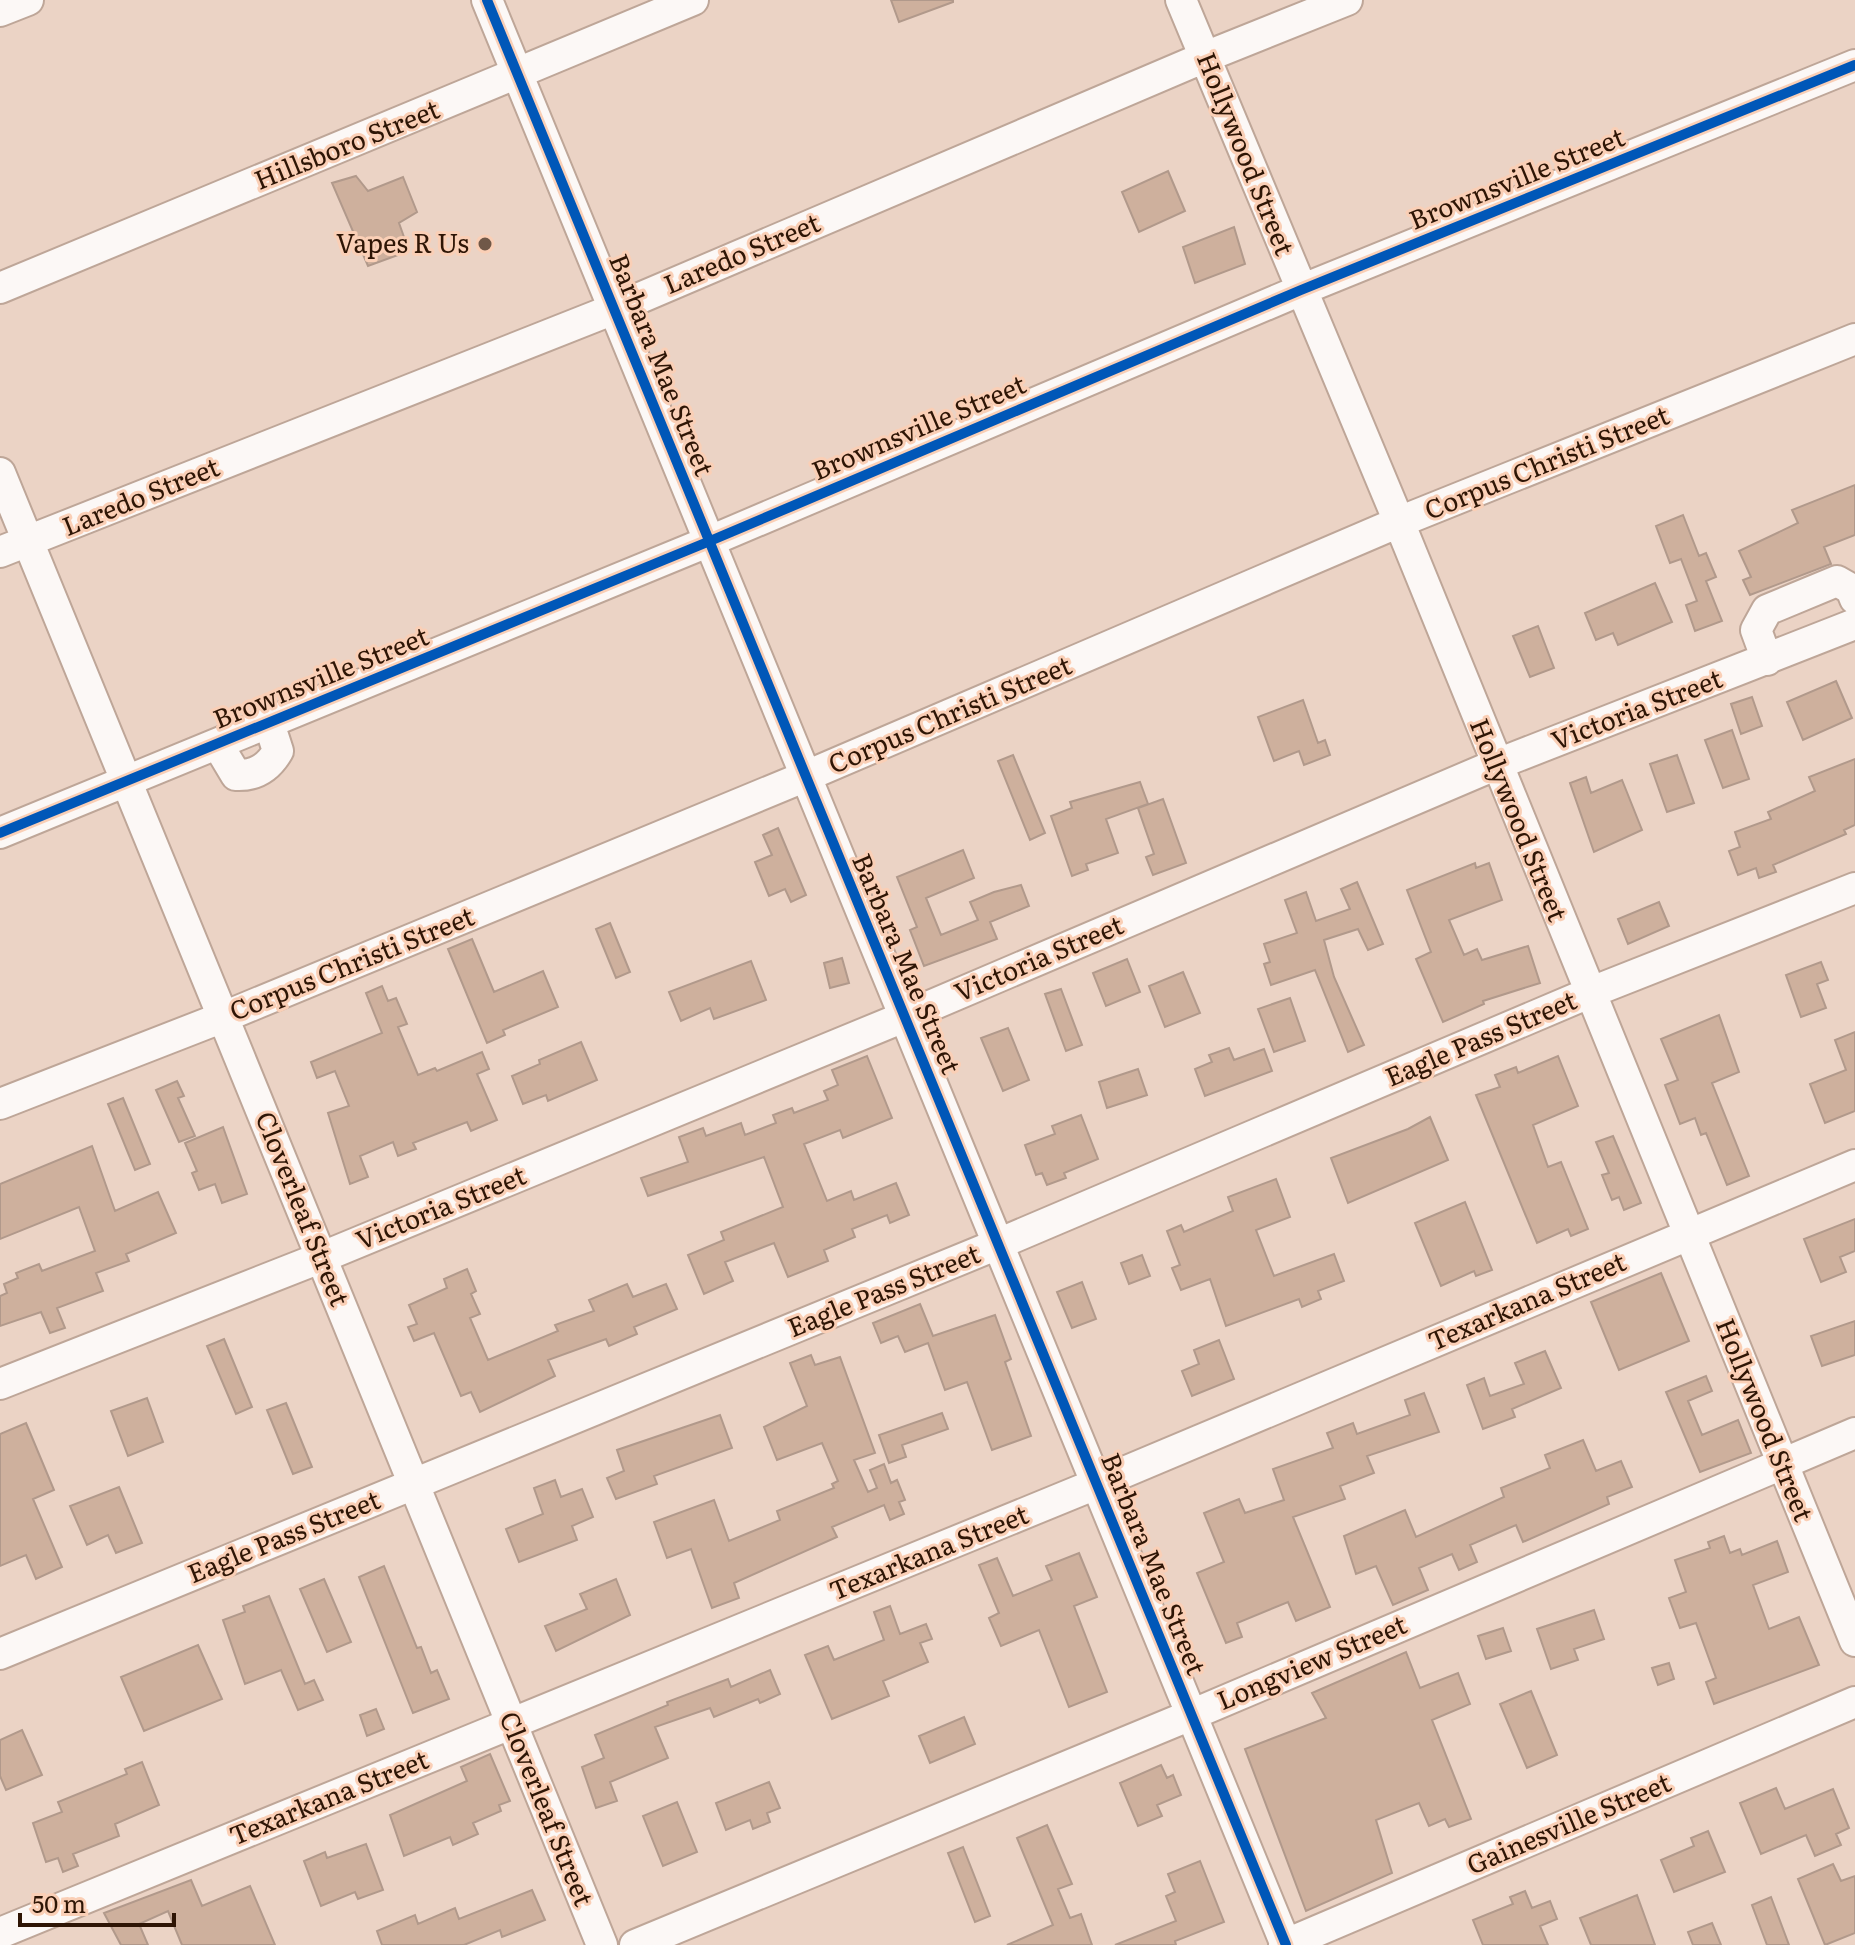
<svg xmlns="http://www.w3.org/2000/svg" width="1855" height="1945" font-family="Literata,serif">
<style>
.building{fill:#ceb09d;stroke:#b1998b;stroke-width:2}
.lines{fill:none;stroke-linecap:round;stroke-linejoin:round}
.minor-casing{stroke:#bea698;stroke-width:34}
.minor{stroke:#fcf8f6;stroke-width:30}
.cycleway-casing{stroke:#facfb6;stroke-width:15}
.cycleway{stroke:#0057b8;stroke-width:10}
.poi-dot{fill:#705848;stroke:#facfb6;stroke-width:3}
.labels{text-anchor:middle;stroke-width:6;stroke-linejoin:round;paint-order:stroke}
.street-label{font-size:26px;fill:#2e1505;stroke:#facfb6}
.poi-label{font-size:26px;fill:#2e1505;stroke:#facfb6;text-anchor:end}
</style>
<rect width="100%" height="100%" fill="#ebd3c5"/>
<path class="building" d="M891,0h62v2l-54,20z
M1168,171l17,40 -46,21 -17,-40z
M356,176l12,15 35,-14 14,35 -18,11 5,14 -15,5 9,13 -30,11 -36,-83z
M1234,227l11,37 -50,19 -12,-36z
M1855,485v50l-31,12 7,17 -81,31 -7,-15 8,-3 -12,-26 59,-28 -6,-13z
M1683,515l16,41 7,-3 10,24 -10,4 16,40 -27,10 -9,-26 11,-4 -16,-42 -11,4 -14,-37z
M1655,583l17,39 -54,23 -5,-12 -17,7 -11,-27z
M1538,626l16,42 -24,9 -17,-41z
M1836,681l16,37 -49,22 -16,-38z
M1752,697l10,29 -21,8 -10,-30z
M1303,700l15,43 7,-3 5,15 -26,10 -5,-14 -25,10 -16,-44z
M1732,730l17,49 -26,9 -18,-48z
M1013,755l32,78 -15,7 -32,-79z
M1677,755l17,48 -27,9 -17,-48z
M1855,759v66l-11,5 2,4 -73,31 3,7 -17,6 -3,-10 -18,7 -9,-24 11,-4 -5,-15 36,-13 -3,-7 47,-21 -6,-14z
M1586,777l5,16 31,-13 20,50 -48,22 -24,-69z
M1140,782l8,22 -42,15 12,34 -32,11 2,6 -16,6 -21,-60 21,-8 -2,-6z
M1163,799l23,64 -33,12 -7,-18 8,-3 -16,-46z
M778,828l28,67 -15,7 -6,-13 -16,7 -14,-34 17,-7 -9,-20z
M963,850l11,28 -48,20 15,37 37,-15 -8,-18 24,-10 27,-7 8,21 -39,16 7,17 -73,27 -14,-36 7,-3 -20,-50z
M1475,863l1,5 13,-5 13,37 -53,20 15,35 13,-6 5,11 46,-14 12,37 -57,18 1,3 -41,18 -27,-63 15,-7 -24,-62z
M1357,882l26,62 -15,6 -10,-21 -34,11 10,37 30,68 -16,7 -33,-82 -44,15 -7,-21 6,-2 -6,-18 33,-11 -12,-33 21,-8 10,29 34,-12 -9,-20z
M1659,902l10,24 -41,18 -10,-25z
M610,923l20,49 -14,6 -20,-49z
M472,939l22,53 49,-21 15,36 -55,23 2,5 -18,8 -39,-94z
M842,958l7,25 -19,5 -6,-25z
M1127,959l13,33 -34,14 -13,-33z
M751,961l15,39 -52,19 -4,-11 -29,13 -12,-29z
M1821,962l7,18 -11,4 9,24 -25,9 -15,-42z
M1183,972l17,41 -35,14 -16,-41z
M382,986l6,15 8,-3 11,26 -9,3 20,48 17,-7 2,3 45,-19 7,17 -12,5 20,46 -26,11 -4,-9 -54,21 3,6 -18,7 -5,-14 -33,14 8,21 -18,7 -22,-71 21,-7 -14,-35 -18,7 -6,-16 71,-29 -16,-40z
M1061,989l21,56 -16,6 -21,-57z
M1290,998l15,43 -31,11 -16,-43z
M1719,1015l20,57 -27,11 37,93 -22,9 -21,-52 -5,2 -6,-17 -15,6 -15,-39 13,-5 -17,-41z
M1008,1028l21,52 -26,11 -22,-53z
M1855,1032v79l-30,12 -15,-39 36,-14 -11,-30z
M581,1042l16,38 -49,21 -2,-6 -23,9 -11,-28 28,-12 -1,-4z
M1229,1048l5,12 30,-11 8,22 -67,25 -10,-27 17,-7 -3,-7z
M867,1056l25,62 -49,20 -3,-8 -36,14 23,57 24,-10 3,9 42,-17 13,32 -19,8 -3,-8 -35,14 3,8 -31,13 4,11 -40,16 -14,-34 -49,19 8,19 -29,13 -16,-39 36,-15 -3,-8 62,-25 -19,-50 -116,39 -7,-18 47,-16 -9,-25 24,-9 3,8 35,-13 4,12 31,-12 -3,-8 19,-7 2,5 34,-13 -4,-9 14,-6 -6,-15z
M1558,1056l20,50 -45,19 15,42 13,-5 27,67 -17,7 -3,-7 -31,14 -61,-148 24,-8 -5,-12 21,-8 2,6z
M1138,1069l9,26 -40,13 -8,-26z
M177,1081l7,15 -6,2 17,38 -16,6 -23,-52z
M123,1098l27,66 -15,6 -27,-66z
M1081,1115l17,44 -34,14 2,5 -19,7 -5,-12 -6,2 -11,-30 30,-11 -3,-8z
M1430,1117l18,43 -100,43 -17,-45 77,-29z
M223,1127l24,67 -25,9 -7,-19 -16,6 -7,-17 5,-2 -12,-28z
M1613,1136l28,67 -17,7 -5,-13 -7,3 -10,-25 7,-2 -13,-31z
M92,1146l23,65 43,-19 18,41 -50,21 3,7 -33,12 7,18 -46,17 8,20 -15,5 -9,-21 -41,14v-30l7,-3 -3,-9 14,-6 -2,-5 23,-9 3,7 53,-20 -16,-44 -79,32v-55z
M1276,1179l14,38 -34,13 18,46 60,-22 10,27 -26,10 3,8 -19,8 -3,-8 -73,27 -16,-47 -29,11 -9,-22 8,-3 -13,-34 14,-6 3,7 49,-21 -5,-14z
M1465,1202l27,68 -16,6 -2,-5 -33,15 -26,-63z
M1855,1219v32l-15,6 6,15 -25,10 -17,-43z
M1142,1255l8,21 -21,8 -8,-21z
M467,1269l9,22 -5,3 9,20 -10,4 18,42 70,-29 -3,-6 39,-14 -5,-11 38,-16 6,13 33,-13 11,25 -43,18 3,7 -28,12 -3,-7 -58,21 7,16 -75,36 -9,-20 -10,4 -27,-63 -20,8 -6,-14 9,-3 -8,-19 38,-17 -3,-9z
M1661,1273l28,68 -70,29 -28,-68z
M1082,1282l14,37 -24,9 -15,-36z
M920,1304l13,32 62,-21 16,44 -6,3 26,74 -39,14 -25,-68 -22,8 -17,-47 -23,9 -7,-16 -17,7 -8,-20z
M1855,1321v34l-33,11 -11,-30z
M224,1339l28,68 -16,7 -29,-68z
M1219,1340l15,39 -42,17 -10,-25 17,-7 -5,-14z
M1545,1351l16,37 -49,21 3,8 -32,12 -16,-44 17,-7 6,18 34,-12 -9,-21z
M811,1355l4,10 25,-8 35,96 -21,7 14,32 9,-4 -7,-18 14,-6 7,19 6,-3 8,20 -6,2 5,12 -14,6 -6,-15 -52,22 5,10 -103,46 5,15 -27,10 -21,-59 -24,9 -13,-36 60,-22 15,41 51,-21 -3,-9 57,-23 -2,-4 6,-3 -16,-38 -45,17 -13,-33 43,-21 -17,-43z
M1706,1376l6,15 -24,10 14,34 36,-15 13,33 -51,19 -34,-80z
M1424,1393l15,39 -72,24 7,17 -34,13 5,13 -52,18 37,90 -34,14 -8,-19 -51,21 5,14 -16,6 -29,-70 27,-11 -20,-49 35,-14 6,14 39,-13 -11,-31 60,-21 -6,-15 26,-10 4,11 53,-19 -5,-15z
M147,1398l16,44 -35,14 -17,-45z
M286,1403l26,64 -19,7 -26,-64z
M942,1413l6,16 -46,16 4,12 -17,6 -10,-28z
M720,1415l12,33 -78,28 3,8 -41,15 -9,-21 17,-7 -7,-21z
M26,1423l28,67 -21,9 29,68 -26,12 -10,-24 -26,11v-132z
M1583,1440l13,31 25,-10 11,26 -25,10 2,7 -86,38 -7,-17 -46,20 7,17 -18,8 -7,-16 -33,14 9,22 -35,15 -17,-39 -20,8 -12,-38 61,-26 11,27 88,-40 -3,-9 49,-20 -5,-13z
M555,1480l6,17 21,-8 11,28 -21,9 5,14 -58,22 -13,-33 37,-15 -9,-26z
M119,1487l23,56 -26,10 -8,-18 -21,10 -17,-39z
M1724,1536l6,17 10,-4 2,6 35,-14 11,31 -35,13 16,44 30,-12 20,48 -105,39 -8,-22 10,-4 -20,-55 -16,5 -11,-30 17,-6 -11,-32 35,-12 -2,-6z
M1079,1553l18,44 -23,9 33,86 -38,15 -30,-77 -38,16 -12,-28 10,-5 -20,-48 18,-7 16,38 39,-16 -6,-14z
M384,1566l33,82 4,-1 10,26 6,-3 12,29 -36,14 -54,-136z
M324,1579l27,63 -24,10 -27,-63z
M616,1579l14,36 -74,36 -11,-25 42,-17 -7,-15z
M269,1596l36,88 9,-4 9,20 -25,10 -17,-40 -36,14 -22,-64 22,-8 -2,-6z
M890,1606l10,28 26,-10 6,15 -12,4 8,19 -45,19 6,15 -57,23 -27,-64 23,-9 6,14 50,-20 -10,-28z
M1594,1610l10,29 -30,10 4,11 -27,9 -14,-40z
M1503,1628l8,23 -25,8 -8,-23z
M198,1645l24,54 -78,32 -23,-54z
M1406,1652l14,36 38,-15 12,31 -38,16 39,99 -22,8 -4,-8 -16,7 -10,-23 -43,17 16,53 -86,38 -61,-162 81,-31 -14,-25z
M1669,1663l5,16 -16,6 -6,-17z
M770,1670l10,24 -20,9 -2,-4 -44,18 -4,-9 -55,19 13,31 -58,24 7,19 -21,7 -14,-41 22,-9 -9,-23 73,-30 -1,-3 61,-23 3,8z
M1531,1691l26,64 -30,13 -27,-64z
M376,1709l8,20 -17,7 -7,-21z
M964,1717l11,27 -45,19 -11,-27z
M22,1730l20,45 -36,15 -6,-14v-36z
M490,1754l20,47 -11,4 2,6 -28,12 5,11 -25,11 -3,-8 -46,19 -14,-41 77,-34 -6,-14z
M142,1762l17,43 -44,19 4,12 -46,18 5,12 -15,6 -5,-14 -12,4 -13,-39 29,-11 -4,-10 69,-28 -2,-5z
M1161,1765l6,13 6,-3 8,20 -24,10 5,11 -24,10 -18,-43z
M769,1782l11,26 -13,5 3,9 -17,7 -3,-9 -24,10 -10,-27z
M1776,1788l9,21 48,-20 16,39 -13,6 5,11 -26,11 -9,-21 -45,19 -21,-51z
M677,1802l20,50 -34,14 -20,-50z
M1047,1825l25,59 -14,5 12,29 11,-4 11,31h-85l46,-20 -36,-87z
M1708,1831l17,41 -51,20 -13,-32 33,-14 -3,-8z
M366,1844l17,46 -25,9 -3,-7 -34,14 -17,-45 21,-9 2,6z
M963,1847l27,69 -15,6 -27,-69z
M1200,1861l24,61 -49,19 1,4h-61l61,-24 -10,-25 9,-4 -7,-18z
M1833,1864l8,17 14,-5v57l-30,12 -27,-66z
M191,1880l11,26 48,-20 25,59h-93l-14,-34 -29,13 9,21h-27l-17,-32z
M532,1890l13,30 -43,17 -2,-7 -36,15h-82l-5,-14 38,-16 3,9 37,-16 4,11z
M1525,1891l7,17 18,-7 7,18 -17,7 8,19h-65l-10,-25 40,-16 -3,-7z
M1637,1895l18,50h-64l-11,-27z
M1771,1897l18,48h-22l-15,-40z
M1712,1923l9,22h-28l-5,-13z"/>
<g class="lines">
<defs>
<path id="minor" d="M487,0l799,1945
M1181,0l218,522 456,1119
M0,11l28,-11
M0,288l693,-288
M0,473c202,490 401,982 602,1472
M0,552l614,-243 591,-252 142,-57
M1767,660l-11,-30 11,-20 70,-29 14,8 4,10
M218,745l18,30c19,1 32,-7 42,-24l-9,-28
M0,833l710,-292 591,-251 554,-225
M0,1104l226,-88 578,-239 595,-255 456,-183
M0,1384l320,-126 584,-241 591,-252 360,-141
M0,1654l998,-410 591,-251 266,-105
M0,1933l1096,-449 759,-319
M635,1945l556,-230 664,-282
M1284,1945l571,-243"/>
</defs>
<use href="#minor" class="minor-casing"/>
<use href="#minor" class="minor"/>
<defs>
<path id="cycleway" d="M487,0l799,1945
M0,833l710,-292 591,-251 554,-225"/>
</defs>
<use href="#cycleway" class="cycleway-casing"/>
<use href="#cycleway" class="cycleway"/>
</g>
<circle class="poi-dot" cx="485" cy="244" r="8"/>
<g class="labels">
<g class="street-label">
<text transform="translate(347 145) rotate(-22)" y="9">Hillsboro Street</text>
<text transform="translate(1245 154) rotate(68)" y="9">Hollywood Street</text>
<text transform="translate(1517 179) rotate(-22)" y="9">Brownsville Street</text>
<text transform="translate(742 254) rotate(-23)" y="9">Laredo Street</text>
<text transform="translate(661 365) rotate(68)" y="9">Barbara Mae Street</text>
<text transform="translate(919 428) rotate(-23)" y="9">Brownsville Street</text>
<text transform="translate(1547 463) rotate(-22)" y="9">Corpus Christi Street</text>
<text transform="translate(141 497) rotate(-22)" y="9">Laredo Street</text>
<text transform="translate(321 678) rotate(-22)" y="9">Brownsville Street</text>
<text transform="translate(1637 710) rotate(-21)" y="9">Victoria Street</text>
<text transform="translate(950 715) rotate(-23)" y="9">Corpus Christi Street</text>
<text transform="translate(1518 820) rotate(68)" y="9">Hollywood Street</text>
<text transform="translate(1039 959) rotate(-23)" y="9">Victoria Street</text>
<text transform="translate(352 964) rotate(-22)" y="9">Corpus Christi Street</text>
<text transform="translate(906 964) rotate(67)" y="9">Barbara Mae Street</text>
<text transform="translate(1481 1039) rotate(-23)" y="9">Eagle Pass Street</text>
<text transform="translate(441 1208) rotate(-22)" y="9">Victoria Street</text>
<text transform="translate(302 1209) rotate(68)" y="9">Cloverleaf Street</text>
<text transform="translate(884 1291) rotate(-22)" y="9">Eagle Pass Street</text>
<text transform="translate(1527 1302) rotate(-23)" y="9">Texarkana Street</text>
<text transform="translate(1764 1420) rotate(68)" y="9">Hollywood Street</text>
<text transform="translate(284 1537) rotate(-22)" y="9">Eagle Pass Street</text>
<text transform="translate(929 1553) rotate(-22)" y="9">Texarkana Street</text>
<text transform="translate(1153 1564) rotate(68)" y="9">Barbara Mae Street</text>
<text transform="translate(1312 1663) rotate(-23)" y="9">Longview Street</text>
<text transform="translate(329 1798) rotate(-22)" y="9">Texarkana Street</text>
<text transform="translate(546 1809) rotate(68)" y="9">Cloverleaf Street</text>
<text transform="translate(1569 1824) rotate(-23)" y="9">Gainesville Street</text>
</g>
<g class="poi-label">
<text x="469" y="253">Vapes R Us</text>
</g>
</g>
<path d="M20 1913v12h154v-12" fill="none" stroke="#2e1505" stroke-width="4"/>
<text x="32" y="1913" font-size="24" fill="#2e1505" stroke="#facfb6" stroke-width="6" paint-order="stroke">50 m</text>
</svg>
